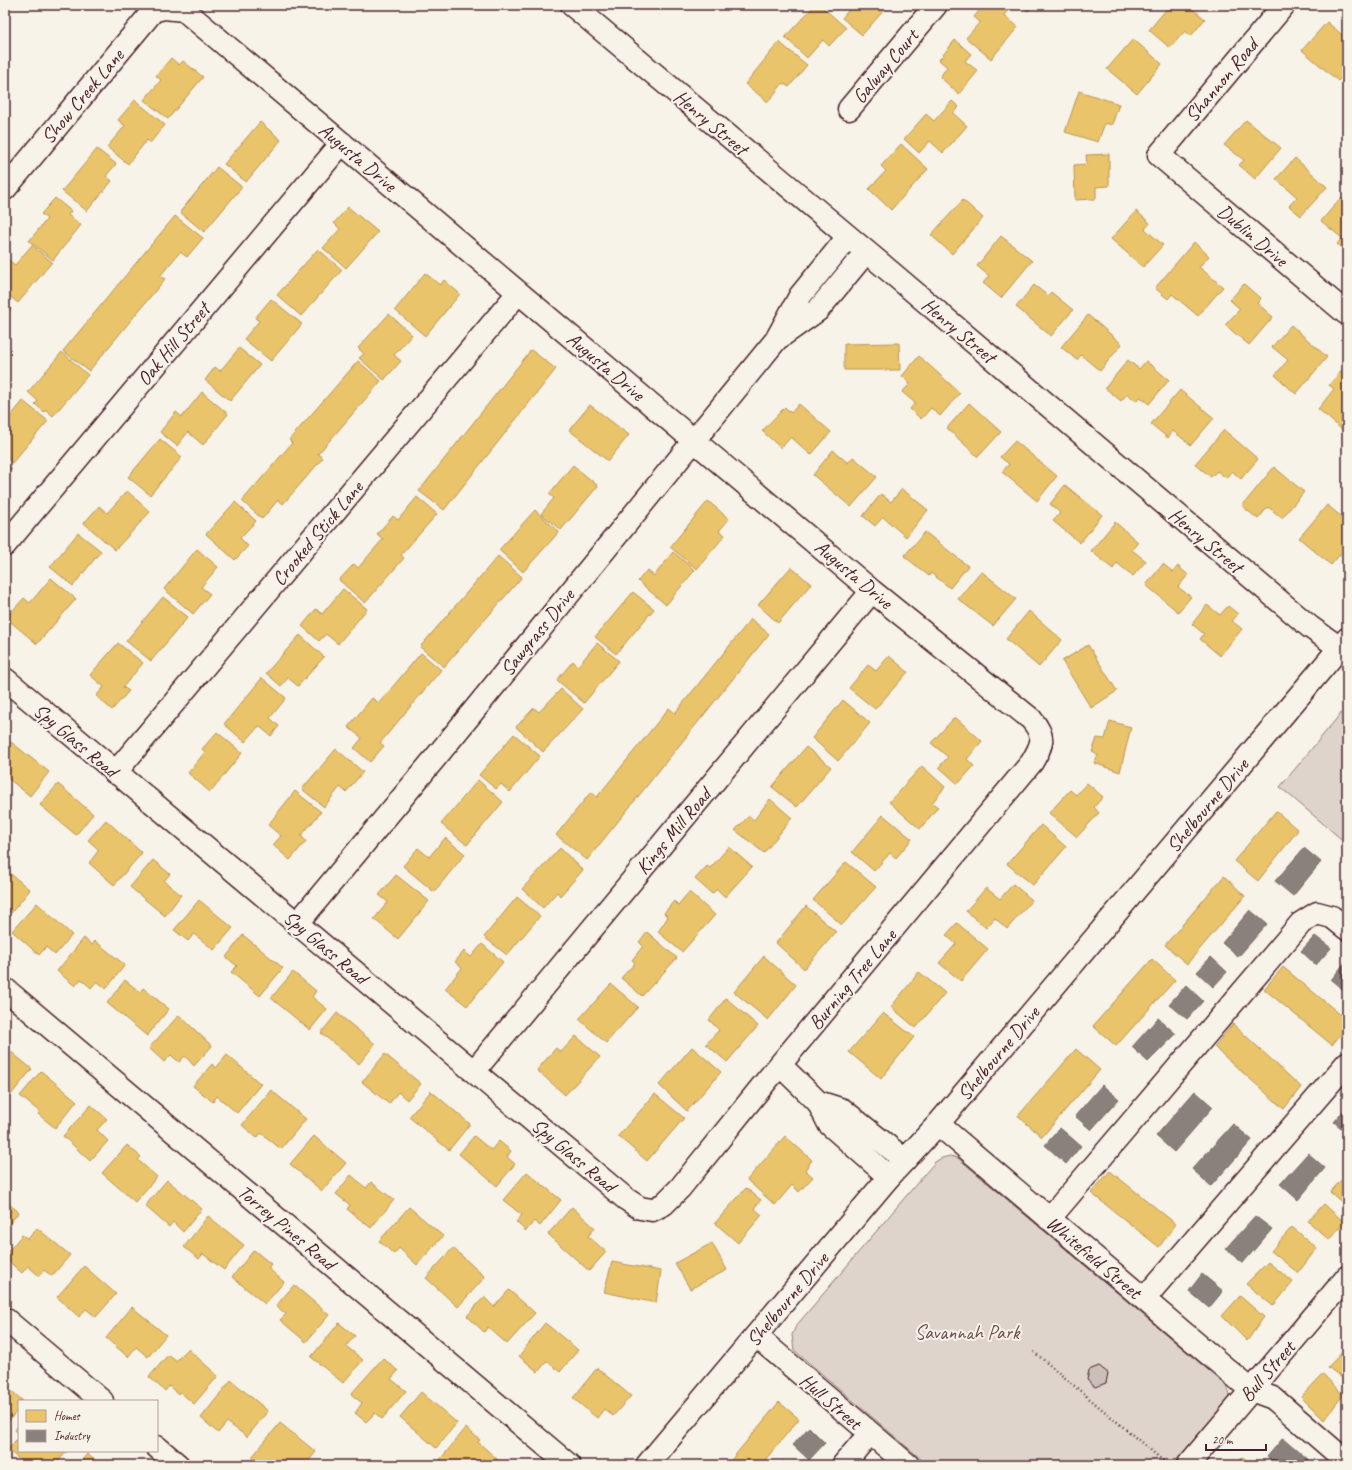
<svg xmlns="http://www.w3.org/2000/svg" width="1352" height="1470" font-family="Caveat,sans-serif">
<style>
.green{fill:#ded4cc;stroke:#947a7c}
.homes{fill:#e9c46a;stroke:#b99257}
.industry{fill:#8a817c;stroke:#776464}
.building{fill:#ccbfb9;stroke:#4a1f2b}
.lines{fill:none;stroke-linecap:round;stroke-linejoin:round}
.minor-casing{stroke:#4a1f2b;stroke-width:25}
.major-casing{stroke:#4a1f2b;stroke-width:25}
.path{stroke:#4a1f2b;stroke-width:2.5;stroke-dasharray:1 3;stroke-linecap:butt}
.minor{stroke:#f7f3e8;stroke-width:22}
.major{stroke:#f7f3e8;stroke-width:22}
.labels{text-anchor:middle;stroke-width:4;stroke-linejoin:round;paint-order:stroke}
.street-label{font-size:20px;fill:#4a1f2b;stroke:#f7f3e8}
.park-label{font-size:20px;fill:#6f4c53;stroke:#f7f3e8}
</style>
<rect width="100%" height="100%" fill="#f7f3e8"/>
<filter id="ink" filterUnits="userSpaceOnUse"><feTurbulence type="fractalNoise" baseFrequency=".025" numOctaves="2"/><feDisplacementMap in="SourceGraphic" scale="8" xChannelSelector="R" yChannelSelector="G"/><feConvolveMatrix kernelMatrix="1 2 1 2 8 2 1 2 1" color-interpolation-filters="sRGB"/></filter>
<g filter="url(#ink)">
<path class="green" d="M1347,706v138l-67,-57z
M950,1156l8,2 269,228 3,9 -2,8 -53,62h-247l-134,-115 -2,-15 4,-9 139,-164 7,-4z"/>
<path class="homes" d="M815,5h5l26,23 -17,18 -6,-6 -16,18 -22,-21z
M853,5h29l4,3 -24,27 -20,-17z
M984,5h24l3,2 -7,8 14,12 -27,32 -25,-21 14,-16 -6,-5z
M1021,5h12l-5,6z
M1170,5h18l17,14 -14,17 -6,-5 -15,17 -21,-18z
M1208,5h8l-3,4z
M1327,22l20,17v31l-9,11 -36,-31z
M1133,39l29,25 -25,30 -30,-25z
M955,40l16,14 -6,7 13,10 -19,23 -19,-17 7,-10 -8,-7z
M779,42l28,23 -18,22 -6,-4 -15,19 -23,-18z
M171,58l8,7 4,-4 20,16 -35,42 -24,-19 17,-20 -5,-4z
M1079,91l40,13 -7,21 -7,-2 -7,19 -33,-10z
M135,100l30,25 -15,18 -3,-3 -19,24 -21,-17 18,-21 -7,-6z
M952,101l7,6 -6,6 14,13 -24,27 -13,-12 -11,12 -15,-14 22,-25 8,7z
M1246,120l35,28 -26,31 -16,-14 5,-5 -20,-15z
M260,122l21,18 -35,42 -22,-18z
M901,144l27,25 -37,41 -22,-21 17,-18 -5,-5z
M97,149l19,15 -10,12 6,5 -25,30 -25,-20z
M1109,154v32l-13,1v12l-21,1 -1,-35 13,-1 -1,-9z
M1295,158l32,29 -26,29 -12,-10 8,-9 -21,-18z
M217,167l25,20 -38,45 -24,-20z
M55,198l16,13 -3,4 13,10 -28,35 -24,-19 18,-22 -6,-5z
M1341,198l6,5v49l-10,-8 5,-6 -21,-17z
M963,200l20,18 -31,36 -21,-19z
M348,207l30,25 -32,36 -23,-20 17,-19 -6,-6z
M1136,211l14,12 -5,6 18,16 -20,22 -32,-28z
M175,216l28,22 -16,19 -7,-5 -20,24 5,3 -76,92 -26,-20z
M1001,236l31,25 -31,37 -18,-15 6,-7 -12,-10z
M1194,242l15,14 -10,11 24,20 -25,29 -26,-22 -4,5 -13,-11z
M32,245l20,17 -34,41 -13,-11v-35l10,8z
M318,249l24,21 -41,46 -24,-21z
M425,273l15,12 4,-5 16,14 -35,42 -30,-26z
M1244,284l17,15 -4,4 16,14 -24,28 -24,-20 15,-16 -10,-9z
M1034,285l14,11 3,-4 22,18 -22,26 -35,-29z
M271,299l31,25 -31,37 -27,-22 15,-18 -4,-3z
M5,304l6,5 -6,7z
M389,314l23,21 -18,20 7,6 -17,19 -25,-22 5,-4 -6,-6z
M1088,315l34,29 -22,27 -19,-16 -4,5 -16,-13z
M1291,325l36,32 -31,37 -21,-19 13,-15 -16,-13z
M899,343l1,27h-56v-26z
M239,348l21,17 -30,36 -25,-21 10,-13 5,4z
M531,350l25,19 -112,141 -25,-19z
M62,352l26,23 -35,41 -7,-6 -2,2 -9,-8 3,-3 -10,-9z
M919,356l41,37 -20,23 -9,-8 -10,11 -11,-10 5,-6 -13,-11 8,-8 -8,-8z
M1128,360l11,9 7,-8 23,19 -20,24 -9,-7 -4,4 -9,-7 -6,7 -16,-13z
M358,361l23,20 -63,73 5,4 -40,46 -5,-4 -16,19 -20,-18 50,-58 -3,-3z
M1342,370l5,4v60l-29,-25 16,-20 -5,-4z
M1180,390l34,28 -23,27 -18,-14 -5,7 -17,-14z
M202,392l26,22 -25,31 -15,-13 -11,14 -17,-14 16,-20 6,5z
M23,401l25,20 -36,42 -7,-6v-34z
M969,403l32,29 -23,25 -31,-29z
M799,404l32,28 -20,23 -20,-18 -10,11 -19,-17 23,-24 6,6z
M590,405l39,30 -21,26 -39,-31z
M1224,430l34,29 -17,20 -9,-8 -6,7 -9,-7 -6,6 -16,-13z
M160,439l22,18 -32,38 -22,-18z
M1015,441l42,35 -20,25 -35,-29 7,-8 -9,-7z
M833,450l15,13 5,-6 24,20 -26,30 -38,-32z
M5,463l7,6 -7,9z
M573,465l25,21 -37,44 -20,-16 13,-16 -5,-4z
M1274,467l30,25 -22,26 -14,-11 -10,12 -16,-13z
M1065,485l37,30 -22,28 -27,-22 7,-8 -10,-9z
M902,489l26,21 -22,27 -23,-20 -8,9 -12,-10 18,-22 10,8z
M127,491l23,21 -35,38 -31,-27 15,-17 8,7z
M417,497l20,17 -36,41 3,3 -39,45 -26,-23 15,-16 4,4 25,-29 -6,-5 16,-18 5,4z
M708,501l21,18 -10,12 6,4 -28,34 -27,-22z
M235,502l21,19 -16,17 8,8 -13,14 -29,-26z
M1327,505l20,16v25l-16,19 -32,-27z
M535,510l24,22 -36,40 -24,-22z
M1115,522l23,20 -6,8 14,11 -13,15 -16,-13 -4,6 -22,-18z
M925,532l43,34 -18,22 -19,-15 -2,3 -25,-20z
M78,533l23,18 -28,35 -23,-19z
M197,549l21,18 -17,20 9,7 -17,20 -29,-25z
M673,552l22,18 -29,35 -28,-24 9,-11 7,6z
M498,556l24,21 -78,90 -24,-20z
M1163,564l10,8 5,-6 10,9 -10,12 13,10 -13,15 -32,-27z
M791,567l20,17 -33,39 -20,-18z
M981,571l35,28 -23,27 -35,-27z
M51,578l25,21 -39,45 -31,-26 18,-20 6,5z
M343,589l24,20 -29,35 -12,-10 -7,7 -17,-15 14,-17 6,5z
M633,592l21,17 -38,45 -21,-17z
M163,597l25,20 -37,44 -25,-20z
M1207,605l13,10 8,-9 10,8 -6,7 10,8 -22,27 -20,-17 4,-5 -12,-10z
M1029,611l33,29 -23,27 -33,-28z
M751,619l18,15 -182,226 -31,-25 35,-43 6,5 72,-89 6,5z
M300,635l24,22 -26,29 -10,-8 -7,8 -15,-13z
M118,643l25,20 -20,24 6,4 -17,19 -16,-14 8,-9 -14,-12z
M597,643l22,18 -35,42 -27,-23 16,-19 5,5z
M1088,645l29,46 -26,17 -29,-47z
M421,653l20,17 -61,73 4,3 -14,16 -16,-14 8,-10 -14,-11 24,-29 7,5z
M889,656l19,16 -33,37 -26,-21 19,-23 8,6z
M262,678l24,20 -16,20 9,8 -8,10 -12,-10 -14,16 -21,-18z
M561,689l22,20 -40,43 -27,-25 18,-19 5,4z
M843,700l27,23 -32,38 -26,-23z
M955,717l27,24 -15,18 7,7 -16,18 -19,-17 9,-10 -17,-14z
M1110,721l21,6 -11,45 -26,-9 4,-8 -6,-3 5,-14 8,1z
M217,732l25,21 -32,39 -22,-19 17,-21 -3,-3z
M514,734l26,22 -30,36 -9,-8 -5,5 -17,-14z
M11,742l38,30 -19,24 -25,-20v-27z
M806,747l25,20 -34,40 -25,-20z
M336,749l27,23 -17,20 -6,-5 -16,20 -22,-18z
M922,766l23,21 -13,16 6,4 -18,22 -31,-27z
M478,780l25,22 -36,43 -26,-21z
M1087,783l16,14 -9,10 5,6 -22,24 -28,-24 21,-23 6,5z
M58,784l35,30 -17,21 -36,-30z
M295,791l26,21 -20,24 5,5 -16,19 -17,-15 8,-9 -13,-11z
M770,799l22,19 -28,35 -29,-23 14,-14 5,4z
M1276,811l22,19 -40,51 -24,-20z
M883,815l29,24 -16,19 -6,-5 -16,18 -22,-19z
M106,820l36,33 -28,32 -25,-22 10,-13 -11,-10z
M1041,825l25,22 -33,38 -26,-21z
M445,838l20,16 -31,38 -31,-26 15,-18 11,9z
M729,847l23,20 -27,30 -8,-8 -5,5 -17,-15 12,-13 3,2z
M560,848l23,22 -23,26 -3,-4 -14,16 -21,-19z
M153,860l17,14 -6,7 17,14 -16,21 -35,-29z
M846,862l30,25 -34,38 -29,-25z
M5,869l25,21 -19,23 -6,-5z
M396,875l33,26 -31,38 -24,-20 14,-17 -9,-7z
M1224,876l21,20 -58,68 -22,-19z
M1013,884l19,16 -25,29 -12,-11 -9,10 -20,-17 20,-23 14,11z
M689,892l26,23 -33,37 -24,-20 10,-15 -4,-4 10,-12 4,4z
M517,897l23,19 -33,39 -23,-18z
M199,900l34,28 -19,22 -20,-16 -6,7 -14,-11z
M37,903l35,32 -17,20 -9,-8 -7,8 -27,-24z
M806,906l30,26 -32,37 -28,-26z
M957,923l31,26 -27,32 -22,-18 17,-19 -10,-9z
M647,932l30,26 -35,38 -21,-18 14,-15 -3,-3 11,-14 -4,-4z
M243,935l40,33 -23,28 -29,-24 6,-6 -11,-9z
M84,938l8,7 3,-4 30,24 -19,24 -9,-8 -6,7 -10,-9 -6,7 -18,-15z
M482,944l21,18 -36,44 -22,-17 17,-21 -7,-6 9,-11 7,6z
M764,956l32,29 -28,35 -34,-28z
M1152,959l23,21 -59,66 -23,-20z
M1283,967l64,53v7l-15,18 -68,-56z
M293,972l23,19 -4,6 15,12 -17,21 -39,-32z
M919,972l26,21 -29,35 -25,-21z
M125,980l15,12 3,-4 26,21 -22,27 -40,-33z
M611,984l27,23 -32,36 -27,-24z
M726,998l32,28 -31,36 -21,-18 13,-14 -10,-10z
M337,1013l38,31 -16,20 -38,-31z
M883,1013l31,24 -33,42 -32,-27z
M179,1015l33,31 -18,20 -9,-10 -6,6 -8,-7 -7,7 -15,-14z
M1233,1024l68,63 -17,22 -70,-62z
M576,1036l24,21 -35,38 -28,-25 19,-22 5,4z
M5,1047l27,22 -22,27 -5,-4z
M692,1047l29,25 -34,39 -28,-26z
M1076,1049l24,21 -58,67 -24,-21z
M385,1054l36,30 -14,16 -9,-8 -9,12 -27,-22z
M227,1055l34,29 -24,29 -20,-17 -4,6 -20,-16 19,-22 4,4z
M41,1071l36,30 -22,27 -17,-14 2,-2 -20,-16z
M271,1090l35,29 -25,30 -20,-16 -4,5 -15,-13z
M431,1091l39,33 -21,26 -40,-33z
M655,1094l29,24 -37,43 -29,-25z
M91,1105l16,14 -10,11 11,11 -18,20 -27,-25z
M314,1136l32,27 -24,28 -32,-27z
M474,1136l17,14 8,-9 12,10 -4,6 8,7 -18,22 -38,-32z
M785,1136l27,24 -7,10 8,7 -14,15 -7,-7 -17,20 -28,-25z
M127,1145l14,12 -3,3 19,17 -22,25 -33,-29z
M1110,1171l66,53 -17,23 -68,-54z
M527,1172l34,28 -21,26 -6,-5 -8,10 -10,-9 6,-7 -19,-15z
M1347,1174v33l-17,-15z
M351,1175l15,13 5,-6 23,18 -23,28 -24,-19 3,-4 -14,-11z
M167,1180l35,29 -19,23 -10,-10 -4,5 -24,-21z
M746,1188l15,12 -7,8 8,7 -24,28 -23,-20z
M5,1201l14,11 -14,17z
M1324,1204l20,18 -15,18 -21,-19z
M409,1207l34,29 -26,29 -18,-17 -5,6 -15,-13z
M572,1207l23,21 -7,8 18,16 -17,19 -41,-37z
M208,1216l36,29 -20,25 -21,-16 -4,5 -15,-12z
M1292,1227l25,21 -19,25 -27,-22z
M37,1228l33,27 -18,21 -8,-6 -5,6 -11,-10 -6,7 -17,-15v-3l17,-20 6,4z
M712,1243l15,27 -37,19 -15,-26z
M453,1248l32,29 -27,30 -32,-29z
M254,1250l17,14 -3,4 16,14 -19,22 -33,-27z
M612,1262l49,9 -5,32 -52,-11z
M1268,1262l25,20 -20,24 -27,-22z
M84,1266l32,28 -20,23 -10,-8 -7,8 -22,-20z
M294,1285l35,30 -23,27 -26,-22 6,-6 -10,-8z
M509,1290l26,23 -28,31 -19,-17 -4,5 -17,-16 17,-19 10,10z
M1240,1296l24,21 -17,24 -25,-25z
M132,1307l34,28 -18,22 -12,-10 -8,10 -22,-19z
M339,1323l16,13 -9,10 17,14 -20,23 -32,-26z
M545,1323l33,27 -18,22 -13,-11 -9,11 -19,-16z
M1347,1347v35l-19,-15z
M188,1349l30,27 -24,28 -14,-12 -2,2 -9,-8 -4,5 -16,-14 19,-22 8,6z
M383,1358l15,13 -7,8 15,12 -24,28 -7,-6 -9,9 -11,-9 7,-10 -11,-9z
M597,1368l34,28 -18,20 -9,-7 -7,9 -24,-20z
M1323,1374l20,21 -19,25 -23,-23z
M231,1380l37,31 -21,26 -20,-15 -9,11 -17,-15z
M5,1385l18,16h-4v8l-14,16z
M421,1392l36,31 -21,25 -36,-31z
M779,1402l20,17 -38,46h-34z
M280,1423l36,29 -11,13h-43l-10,-8z
M19,1425v9l-4,-4z
M466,1428l14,12 -2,2 20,18 -4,5h-52l-4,-3z
M19,1436v15h48l-12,14h-29l-18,-15z
M87,1454l14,11h-23z
M1243,1457l9,8h-16z"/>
<path class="industry" d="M1304,848l17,14 -28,34 -18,-15z
M1250,910l17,14 -29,33 -16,-14z
M1315,936l16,12 -15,17 -15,-14z
M1211,957l16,15 -14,15 -16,-15z
M1346,961l1,1v31l-16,-13z
M1186,985l17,16 -16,18 -18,-15z
M1158,1018l18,16 -28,28 -16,-15z
M1102,1085l17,14 -28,31 -16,-14z
M1195,1091l18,16 -39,45 -18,-16z
M1347,1107v26l-13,-11z
M1233,1124l19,16 -41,46 -19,-17z
M1060,1128l21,18 -15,18 -21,-19z
M1308,1153l17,15 -27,32 -18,-16z
M1255,1216l17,13 -29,34 -18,-14z
M1202,1274l21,17 -14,17 -20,-17z
M809,1427l16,16 -16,17 -16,-15z
M1283,1438l32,27h-38l-10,-8z
M783,1461l5,4h-9z"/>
<path class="building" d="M1099,1366l9,7 -2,10 -11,4 -8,-7 2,-10z"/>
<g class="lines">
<defs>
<path id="minor" d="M572,5l308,258 430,364 30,21 7,6
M1284,5l-125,150 188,159
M849,109l87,-104
M5,189l148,-178 11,-3 20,2 688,581 159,128c15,18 12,24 1,43l-269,323 -83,103 -16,16 -12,6 -12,-2 -14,-9c-206,-174 -415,-345 -621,-520
M780,337l38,-27 48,-58
M5,545l337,-402
M115,773l403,-480
M297,924l139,-167 340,-417 24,-44 48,-59
M5,989l564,476
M780,1065l38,37 11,22 60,53
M475,1070l397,-479
M818,1102l25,8 62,50
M938,1124l313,266 22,8 74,64
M1049,1219l252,-296 16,-10 15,4 15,12
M1144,1299l203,-236
M5,1319l97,82
M756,1336l152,129
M157,1447l21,18
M843,1465l27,-32
M1188,1465l159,-188"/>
<path id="major" d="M647,1465l242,-288 49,-53 409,-485"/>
</defs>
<use href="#minor" class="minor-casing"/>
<use href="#major" class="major-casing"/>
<path class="path" d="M1034,1352l133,112"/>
<use href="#minor" class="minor"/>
<use href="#major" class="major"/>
</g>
</g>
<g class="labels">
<g class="street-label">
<text transform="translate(885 66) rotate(-50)" y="7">Galway Court</text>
<text transform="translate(1221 80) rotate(-50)" y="7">Shannon Road</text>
<text transform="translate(82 96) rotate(-50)" y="7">Show Creek Lane</text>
<text transform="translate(711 122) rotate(40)" y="7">Henry Street</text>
<text transform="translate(358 157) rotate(40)" y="7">Augusta Drive</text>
<text transform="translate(1253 235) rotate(40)" y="7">Dublin Drive</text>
<text transform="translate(959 330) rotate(40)" y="7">Henry Street</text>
<text transform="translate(173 344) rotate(-50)" y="7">Oak Hill Street</text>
<text transform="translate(606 366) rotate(40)" y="7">Augusta Drive</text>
<text transform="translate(317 533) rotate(-50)" y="7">Crooked Stick Lane</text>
<text transform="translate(1206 540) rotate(40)" y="7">Henry Street</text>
<text transform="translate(854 574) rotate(40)" y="7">Augusta Drive</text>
<text transform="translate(537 632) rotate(-51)" y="7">Sawgrass Drive</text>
<text transform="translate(76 740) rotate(40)" y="7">Spy Glass Road</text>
<text transform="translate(1207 805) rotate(-50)" y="7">Shelbourne Drive</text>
<text transform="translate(673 831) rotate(-50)" y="7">Kings Mill Road</text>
<text transform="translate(326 947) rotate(40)" y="7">Spy Glass Road</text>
<text transform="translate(852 979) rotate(-50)" y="7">Burning Tree Lane</text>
<text transform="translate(998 1053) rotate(-50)" y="7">Shelbourne Drive</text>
<text transform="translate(574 1155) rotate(40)" y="7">Spy Glass Road</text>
<text transform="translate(287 1227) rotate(40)" y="7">Torrey Pines Road</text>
<text transform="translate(1094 1257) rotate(40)" y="7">Whitefield Street</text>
<text transform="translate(787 1299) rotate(-50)" y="7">Shelbourne Drive</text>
<text transform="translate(1267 1371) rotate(-49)" y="7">Bull Street</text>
<text transform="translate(831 1401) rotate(41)" y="7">Hull Street</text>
</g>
<g class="park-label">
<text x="967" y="1339">Savannah Park</text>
</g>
</g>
<rect width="1352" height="1470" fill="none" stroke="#f7f3e8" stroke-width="20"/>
<rect x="10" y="10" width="1332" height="1450" fill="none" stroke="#4a1f2b" stroke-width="1.5" filter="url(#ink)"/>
<rect x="18" y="1400" width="140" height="52" fill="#f7f3e8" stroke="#b29e9c"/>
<rect x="26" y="1410" width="20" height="12" fill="#e9c46a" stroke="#b29e9c"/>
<text x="54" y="1420" font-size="12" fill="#4a1f2b">Homes</text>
<rect x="26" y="1430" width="20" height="12" fill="#8a817c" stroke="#b29e9c"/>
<text x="54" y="1440" font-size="12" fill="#4a1f2b">Industry</text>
<path d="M1206 1444v6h60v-6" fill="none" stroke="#4a1f2b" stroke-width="2"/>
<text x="1212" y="1444" font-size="12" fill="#4a1f2b" stroke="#f7f3e8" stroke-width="3" paint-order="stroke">20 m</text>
</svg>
